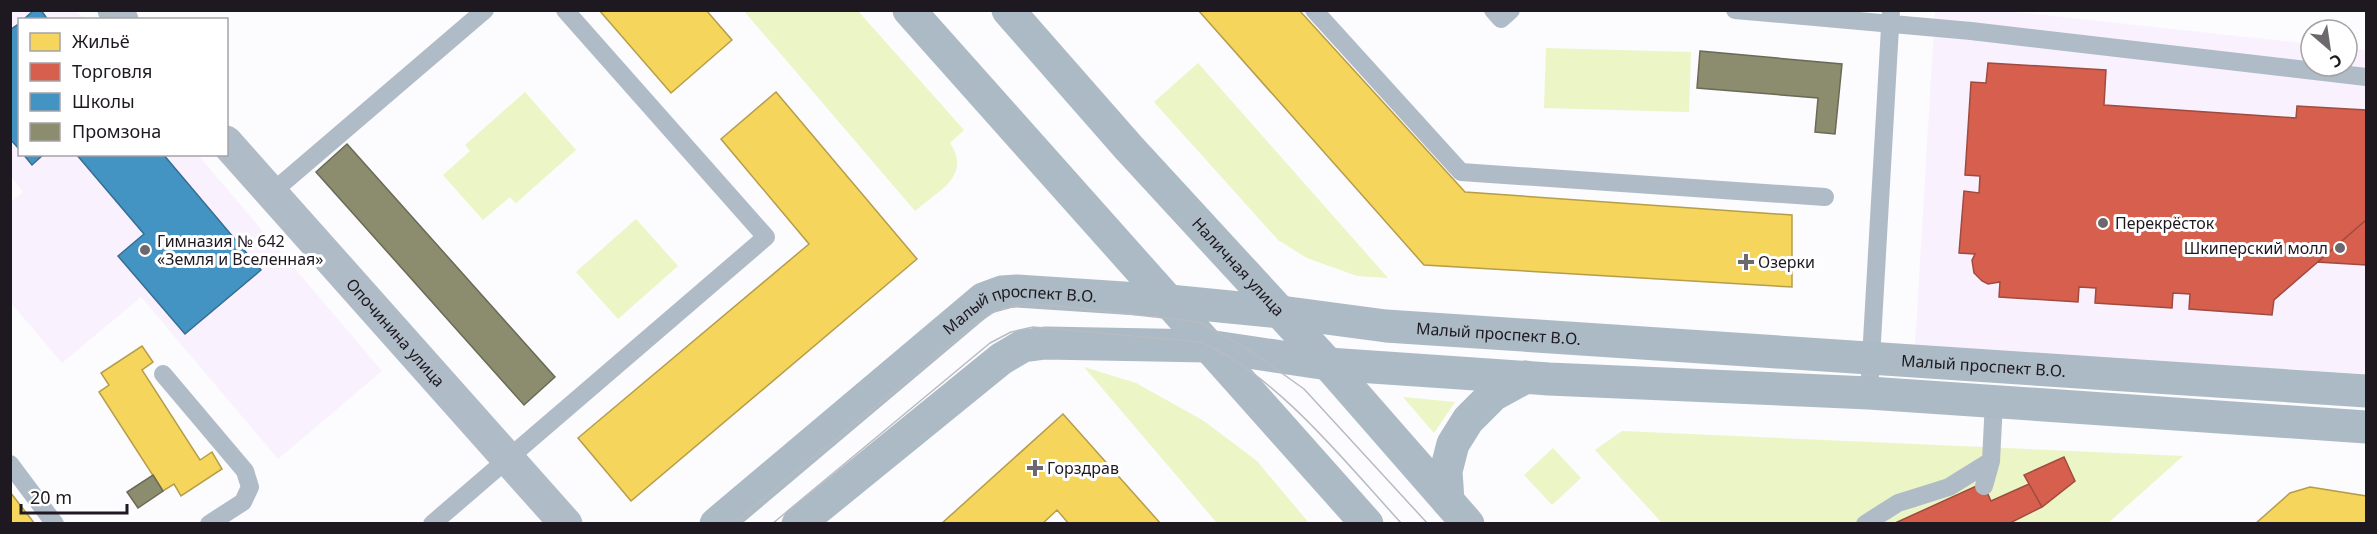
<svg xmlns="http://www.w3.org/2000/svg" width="2377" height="534" font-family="'Noto Sans',sans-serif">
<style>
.built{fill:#faf1fe}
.green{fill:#ecf5c5}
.homes{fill:#f6d55c;stroke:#b59d4a;stroke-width:1.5}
.shops{fill:#d6604d;stroke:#9f4b40;stroke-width:1.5}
.schools{fill:#4393c3;stroke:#386e92;stroke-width:1.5}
.industry{fill:#8c8c6e;stroke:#6b6a57;stroke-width:1.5}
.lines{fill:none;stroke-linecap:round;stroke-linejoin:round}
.lane{stroke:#afbbc7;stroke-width:18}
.street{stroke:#afbbc7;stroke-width:33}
.secondary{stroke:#abbac4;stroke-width:33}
.tram{stroke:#b7bbc2;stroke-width:1.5}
.poi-dot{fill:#6c686d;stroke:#fff;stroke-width:2}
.labels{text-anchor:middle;stroke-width:6;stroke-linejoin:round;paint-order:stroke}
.poi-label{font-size:16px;fill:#1e1920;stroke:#fff;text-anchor:start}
.street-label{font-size:16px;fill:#1e1920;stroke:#fff}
</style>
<rect width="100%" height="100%" fill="#fcfbfd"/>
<path class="built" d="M11,11h65l8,8 -64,1v134l178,1 184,216 -104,88 -137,-162 -79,66 -51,-60 -1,-100 13,-11 -12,-15z
M1935,11h71l305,33v22h36v-18l19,2v324l-451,-28z"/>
<path class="green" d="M744,11h114l106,119 -14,13c22,33 -12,48 -35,68z
M1546,48l145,4 -2,60 -145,-4z
M1198,63l190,215 -31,-2 -50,-18 -29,-18 -124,-138z
M525,92l51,58 -60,53 -6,-6 -27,23 -40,-45 27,-24 -5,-6z
M636,219l42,47 -60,53 -42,-47z
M1084,367l52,16 68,38 53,40 52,62h-92z
M1403,397l52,5 -21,31z
M1622,431l561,25 -75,67 -445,1 -68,-74z
M1553,448l28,30 -29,27 -28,-30z"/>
<path class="homes" d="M599,10h107l26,30 -61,53z
M1198,10h101l166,182 327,23v72l-368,-22z
M776,92l141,167 -286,242 -53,-63 231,-194 -88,-105z
M142,346l11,16 -11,8 58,90 12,-8 10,17 -41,27 -7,-12 -11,7 -64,-99 10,-7 -8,-12z
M1063,414l98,110h-92l-12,-14 -15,14h-101z
M2310,487l56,9v28h-111l35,-31z
M10,492l25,32h-25z"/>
<path class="shops" d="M1988,63l118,7 -2,35 192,13 1,-12 69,4v110l-92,80 -2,15 -83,-6 1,-15 -17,-1 -1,15 -77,-5 1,-15 -17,-1 -1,15 -79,-5 1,-15 -12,2 -6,-3 -8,-8 -2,-13 3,-6 -16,-1 5,-62 15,2 1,-17 -15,-1 6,-93 15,1z
M2366,220v45l-48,-3z
M2064,457l11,24 -33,26 -18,-32z
M1983,483l8,18 38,-17 13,23 -34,17h-115z"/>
<path class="schools" d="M34,10h7l7,10h-25z
M20,23v127l-10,-11v-109z
M23,154h21l-12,11z
M76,154h87l98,116 -76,64 -67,-78 26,-22z"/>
<path class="industry" d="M1700,51l142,13 -7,70 -20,-2 3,-34 -121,-10z
M347,144l208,233 -31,28 -208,-233z
M153,475l10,16 -25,17 -11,-16z"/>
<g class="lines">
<path class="lane" d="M1314,10l147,162 364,25
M1493,10l8,9 10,-9
M1735,10l236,21 395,46
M270,194l215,-184
M163,374l82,97 5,16 -7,15 -34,22
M1869,393l22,-383
M10,464l45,60
M1984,486l7,-25
M432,524l334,-287 -201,-227
M1865,524l33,-21 51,-16 42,-26 3,-60"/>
<g class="street">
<path d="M114,10l8,10"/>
<path id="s1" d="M226,142l340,382"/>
</g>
<g class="secondary">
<path d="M909,10l458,514"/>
<path id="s2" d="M1008,10l121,138 199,216 140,160"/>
<path d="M1448,501l-2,-30 7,-27 15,-24 25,-25 33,-18"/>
<path id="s3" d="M716,524l267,-225 19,-7 15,-1 152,10 112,11 105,14 980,65"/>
<path d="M798,524l203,-165 22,-13 22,-3 163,3 120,18 221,15 320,14 497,34"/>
</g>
<path class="tram" d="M733,524l243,-200 18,-12 26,-7h30l149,17 52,29 53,38 124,135
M772,524l218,-181 21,-11 22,-5 168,15c78,35 144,120 201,182"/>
</g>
<g class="poi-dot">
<circle cx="2103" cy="223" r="6"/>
<circle cx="2340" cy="248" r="6"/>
<circle cx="145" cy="250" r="6"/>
<path d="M1743 253h6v6h6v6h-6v6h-6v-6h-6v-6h6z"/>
<path d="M1032 459h6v6h6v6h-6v6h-6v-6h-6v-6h6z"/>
</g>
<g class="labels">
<g class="poi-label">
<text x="2115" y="229">Перекрёсток</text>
<text x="157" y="247">Гимназия № 642<tspan x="157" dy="18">«Земля и Вселенная»</tspan></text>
<text x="2328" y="254" text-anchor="end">Шкиперский молл</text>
<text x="1758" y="268">Озерки</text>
<text x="1047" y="474">Горздрав</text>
</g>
<g class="street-label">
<text dy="6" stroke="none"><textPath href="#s2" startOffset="345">Наличная улица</textPath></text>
<text dy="6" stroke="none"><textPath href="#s3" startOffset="382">Малый проспект В.О.</textPath></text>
<text dy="6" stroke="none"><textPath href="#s1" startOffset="255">Опочинина улица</textPath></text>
<text dy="6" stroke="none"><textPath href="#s3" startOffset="868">Малый проспект В.О.</textPath></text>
<text dy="6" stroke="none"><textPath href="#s3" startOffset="1354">Малый проспект В.О.</textPath></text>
</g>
</g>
<rect width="2377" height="534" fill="none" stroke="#1e1920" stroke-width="24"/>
<rect x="18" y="18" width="210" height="138" fill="#ffffff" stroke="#a5a3a6" stroke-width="1.5"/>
<rect x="30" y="33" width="30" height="18" fill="#f6d55c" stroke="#a5a3a6" stroke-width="1.5"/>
<text x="72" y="48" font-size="18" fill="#1e1920">Жильё</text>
<rect x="30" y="63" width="30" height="18" fill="#d6604d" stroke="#a5a3a6" stroke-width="1.5"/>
<text x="72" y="78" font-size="18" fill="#1e1920">Торговля</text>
<rect x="30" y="93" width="30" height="18" fill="#4393c3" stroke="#a5a3a6" stroke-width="1.5"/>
<text x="72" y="108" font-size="18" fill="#1e1920">Школы</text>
<rect x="30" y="123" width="30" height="18" fill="#8c8c6e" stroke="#a5a3a6" stroke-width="1.5"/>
<text x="72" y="138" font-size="18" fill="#1e1920">Промзона</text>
<g transform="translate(2329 48) rotate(151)"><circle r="28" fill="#ffffff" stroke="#a5a3a6" stroke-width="1.5"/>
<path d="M0-4.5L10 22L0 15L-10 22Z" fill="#6c686d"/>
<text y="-9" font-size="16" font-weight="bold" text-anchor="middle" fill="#1e1920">С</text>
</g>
<path d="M21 504v9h106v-9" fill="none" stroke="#1e1920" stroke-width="3"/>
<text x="30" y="504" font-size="18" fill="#1e1920" stroke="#ffffff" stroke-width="4.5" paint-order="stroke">20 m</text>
</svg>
